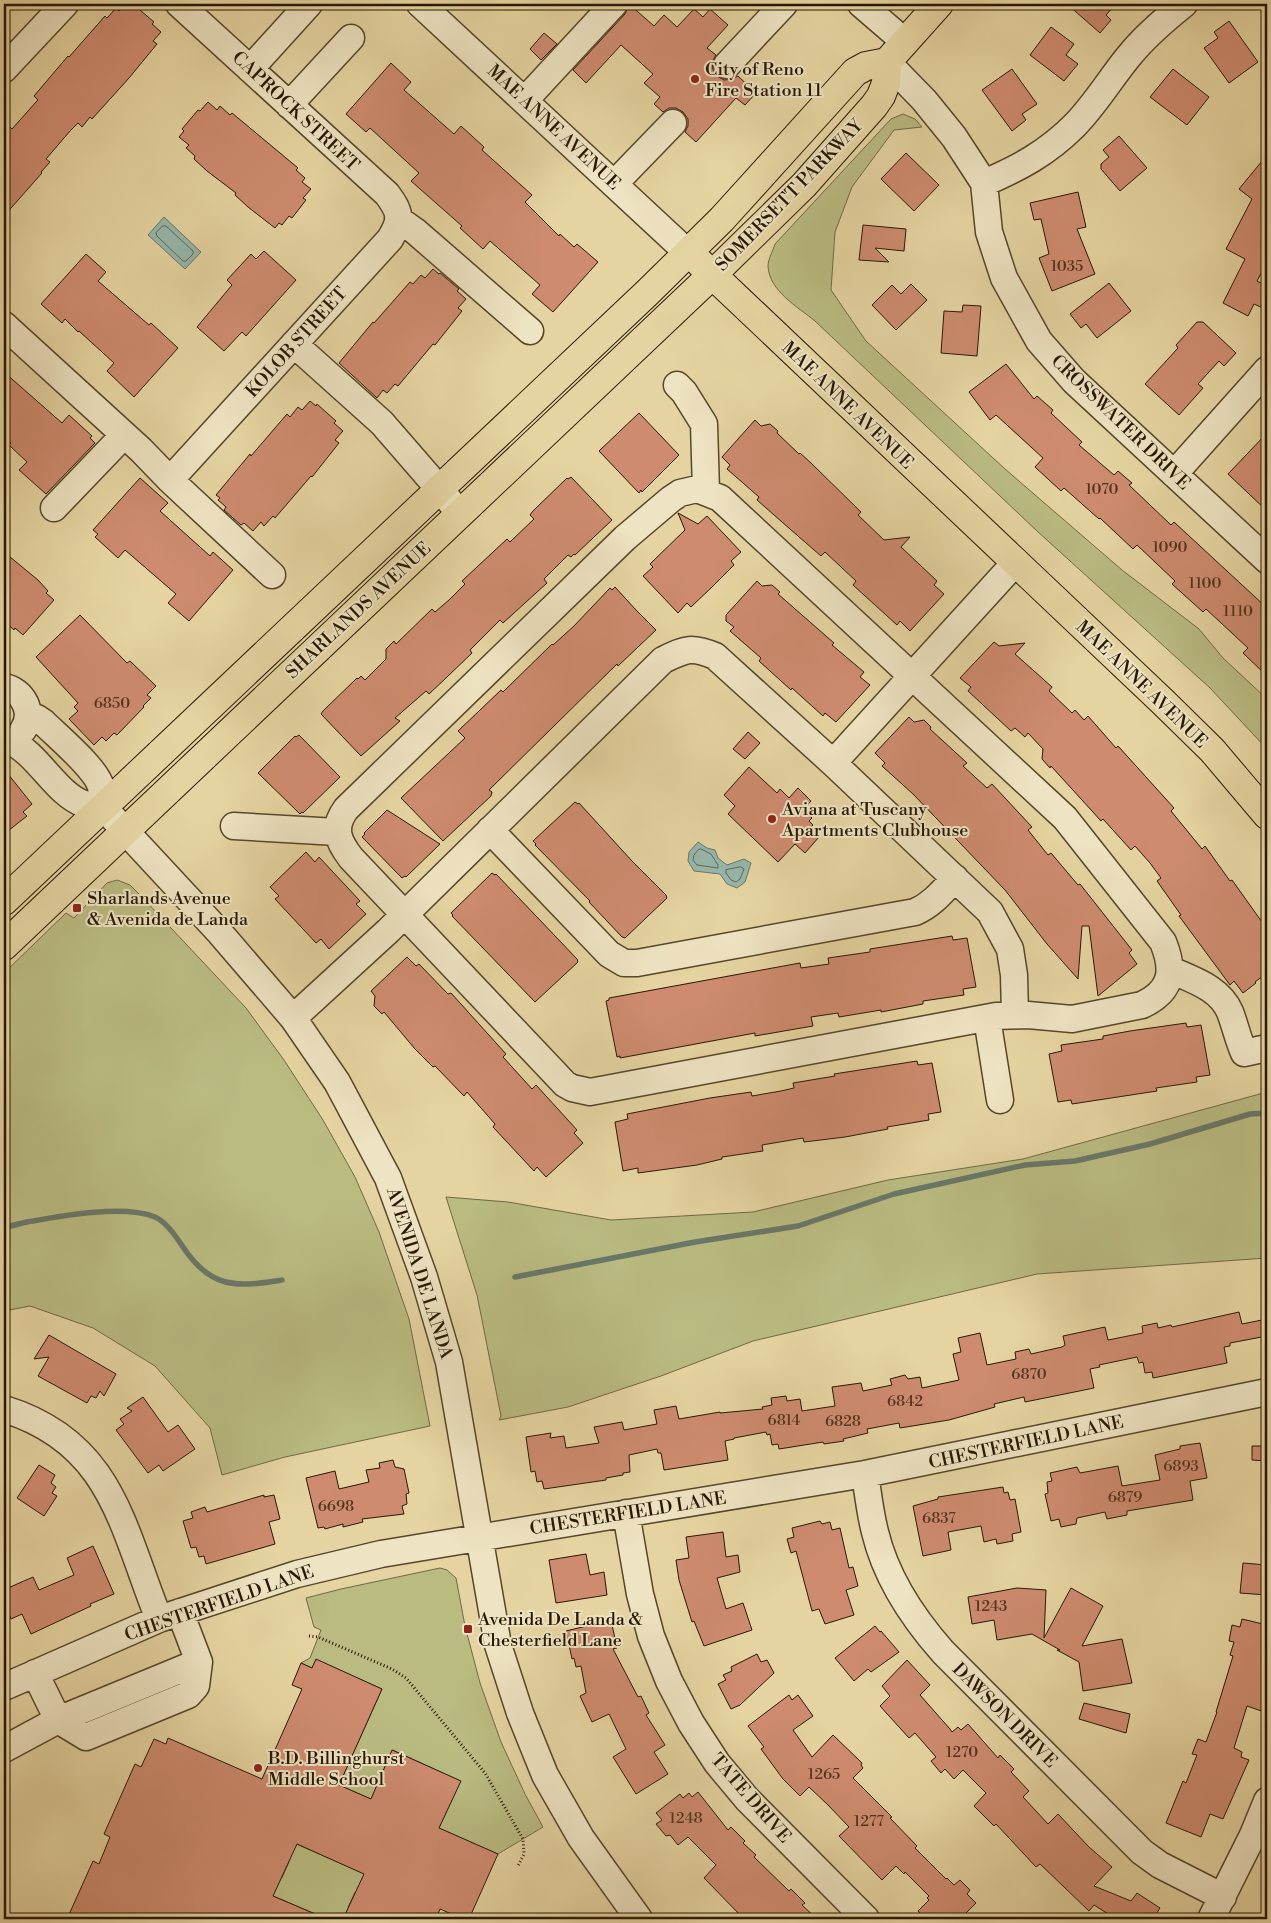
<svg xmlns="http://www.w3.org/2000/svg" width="1271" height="1923" font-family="'Libre Bodoni',serif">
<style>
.green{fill:#b9bb81;stroke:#706942}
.water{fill:#96b7ab;stroke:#6a7768}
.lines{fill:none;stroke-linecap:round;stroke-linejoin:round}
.shore{stroke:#5e6757;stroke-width:1}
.stream{stroke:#6a7768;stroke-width:5.5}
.building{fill:#ce8b6f;stroke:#271703}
.minor-casing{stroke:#56462a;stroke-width:29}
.major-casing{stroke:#271703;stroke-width:30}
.path{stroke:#271703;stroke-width:3;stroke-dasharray:1 2.5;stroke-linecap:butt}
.minor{stroke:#eee3c2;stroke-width:26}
.major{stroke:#e5d4a1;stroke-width:28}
.poi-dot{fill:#8f2418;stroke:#eee3c2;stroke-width:2}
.labels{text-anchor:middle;stroke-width:4;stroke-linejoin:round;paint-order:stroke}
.number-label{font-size:15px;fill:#51341e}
.poi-label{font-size:18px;fill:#271703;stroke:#eee3c2;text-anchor:start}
.street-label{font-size:18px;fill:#271703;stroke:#eee3c2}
</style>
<rect width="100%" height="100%" fill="#e5d4a1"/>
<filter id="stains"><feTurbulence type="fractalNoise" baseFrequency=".004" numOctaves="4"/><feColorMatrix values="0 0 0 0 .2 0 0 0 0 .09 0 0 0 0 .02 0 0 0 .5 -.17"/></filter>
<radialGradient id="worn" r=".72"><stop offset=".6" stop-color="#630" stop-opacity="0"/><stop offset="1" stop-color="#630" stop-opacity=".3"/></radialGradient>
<path class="green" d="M903,114l12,5 7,8 -28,3 -42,57 -17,45 -4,58 35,51 139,128 117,101 77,59 24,29 44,41v50l-57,-61 -173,-157 -222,-210c-17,-14 -46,-30 -47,-55 0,-7 5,-15 7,-22l116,-125z
M117,880l13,5 11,11 105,112 38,52 39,60 32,57 24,55 30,87 21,107 -145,31 -63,18 -12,-47 -55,-62 -62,-38 -63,-22 -26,5v-338l62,-60 8,5 33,-35z
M1267,1092v166l-230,16 -284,67 -92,35 -93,31 -69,13 2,-4 -24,-121 -31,-98 62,5 103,18 142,-8 135,-32 135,-21z
M440,1568l7,2 9,8 9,48 15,57 21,59 24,52 18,33 -45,27 -59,-26 21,-47 -67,-31 -22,49 -32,-14 43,-96 -66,-29 -4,8 -11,-5 9,-5 11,-28 -7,-3 -8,-29 35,-9z
M287,1840l87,38 -8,19 -11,-5 -7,15 11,5 -3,7h-29l-63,-27 8,-18 10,4 7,-16 -10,-4z"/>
<path class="water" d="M164,217l37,35 -16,17 -37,-34z
M698,842l9,6 8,2 3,8 9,7 17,-6 7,4 -6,19 -8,6 -10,-4 -7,-10 -26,-3 -6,-10 1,-9z"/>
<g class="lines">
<path class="shore" d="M163,226h3l27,25v3l-7,7h-3l-26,-25 -1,-3z
M701,849l10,5 7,11v3l-21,-3 -4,-5 1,-5 4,-5z
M741,867l3,2 -4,10 -4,3 -5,-2 -5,-7v-3z"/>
<path class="stream" d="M4,1227c10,-1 19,-5 29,-6 33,-6 91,-16 122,-4 10,4 20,18 26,27 28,44 53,44 101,36
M515,1277l180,-35 103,-16 96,-32 131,-29 50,-4 75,-17 100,-30 17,-1"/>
</g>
<path class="building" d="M126,4h7l21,18 -2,2 9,8 -8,9 4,3 -28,34 -37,41 -2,-2 -8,10 -4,-4 -8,8 -24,28 4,3 -9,10 1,1 -38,43v-95l8,8 24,-27 2,-2 -4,-4 34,-40 1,1 36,-41 2,2 9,-10 3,3z
M629,4l25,22 10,-11 13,12 17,-18 9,8 7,-8 18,16 -21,23 9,7 -4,7 1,8 4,6 7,4 8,-1 6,-3 18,17 -11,12 -9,-7 -40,44 -11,-10 3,-6v-7l-5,-7 -7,-4h-7l-6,4 -9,-8 6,-7 -16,-14 9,-9 -32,-29 -35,38 -13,-13 52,-56z
M1067,4h49l-10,11 5,5 -11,13z
M1229,21l29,41 -29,21 -25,-35 14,-10 -4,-6z
M1051,27l23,17 -8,11 12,9 -14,17 -34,-26z
M544,33l13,11 -16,16 -11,-11z
M391,63l20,19 -7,8 50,44 7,-8 23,21 -2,3 50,45 -7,7 34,34 1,-2 14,13 3,-3 21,18 -45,50 -21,-18 8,-9 -50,-44 -7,8 -23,-21 2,-2 -51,-45 8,-8 -49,-45 -4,4 -20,-18z
M1012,69l25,35 -15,10 4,6 -14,11 -30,-41z
M1173,69l36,28 -22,28 -37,-28z
M208,102l9,8 3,-4 10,9 2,-2 66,55 -2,2 9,8 -3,4 9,7 -8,9 3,2 -14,18 -3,-2 -7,9 -3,-2 -4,5 -27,-21 -13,-12 1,-2 -29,-22 -13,-12 1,-3 -9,-8 3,-3 -10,-8 5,-6 -2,-2 16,-19 2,1z
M1119,136l28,32 -27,23 -19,-22v-5l8,-7 -6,-7z
M906,153l33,32 -25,26 -33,-32z
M1267,155v107l-10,19 10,5v24l-13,-6 -6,12 -25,-13 22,-44 -19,-10 26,-50 -13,-10z
M1078,192l8,35 -9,2 18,45 -43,17 -13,-33 10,-4 -8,-35 -7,1 -4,-17z
M863,225l43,4 -2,22 -29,-3 14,14 -30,-2z
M264,251l32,29 -50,56 -4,-4 -18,19 -27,-24 35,-42 -5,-5 24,-26 5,5z
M86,254l20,18 -8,9 51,44 2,-2 27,25 -44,49 -27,-26 7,-8 -35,-32 -1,1 -13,-13 -3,4 -21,-19z
M433,269l6,5 1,-1 19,16 -2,2 9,8 -8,9 4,3 -27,34 -2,-1 -35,42 -3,-2 -8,9 -4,-3 -6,8 -38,-35 34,-41 1,1 36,-41 3,2 8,-9 4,3z
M1109,283l22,28 -34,27 -11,-14 -5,4 -11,-14z
M911,284l16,16 -31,30 -24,-25 20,-20 9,9z
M963,305l18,1 -4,50 -36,-3 3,-42 18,1z
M1197,322h6l33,31 -12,13 -5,-5 -21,23 5,4 -24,27 -34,-31 33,-36 -2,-3z
M1006,364l28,35 3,-3 16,14 -2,3 31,29 -3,3 35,30 4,-4 14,12 -3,2 42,40 3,-3 93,86v68l-24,-23 5,-5 -42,-39 -3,3 -31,-28 3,-3 -38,-36 -4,4 -33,-31 -1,1 -35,-31 -3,3 -26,-24 8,-9 -47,-43 -6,5 -21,-28z
M4,372l58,51 7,-8 23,21 -2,2 5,5 -49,51 -27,-24 8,-8 -18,-17 2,-2 -7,-7z
M310,401l6,5 1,-2 19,17 -2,2 9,8 -8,9 4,3 -27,34 -1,-1 -36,42 -2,-2 -9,10 -3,-4 -8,9 -9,-8 -3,2 -17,-15 2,-3 -8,-7 2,-2 -4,-3 34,-41 1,2 36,-42 3,3 8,-10 4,3z
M639,413l40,42 -37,37 -1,-2 -2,3 -40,-42z
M755,420l6,6 9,-2 8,7 -1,2 22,21 1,-1 11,10 50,49 -3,3 26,25 26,-3 -9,10 36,34 -3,4 10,9 -34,37 -10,-10 -3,4 -44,-40 3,-4 -31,-29 -4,4 -31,-27 -33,-29 2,-3 -32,-28 3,-4 -8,-8z
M1267,433v78l-39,-37z
M571,477l41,43 -37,35 -1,-1 -3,3 -3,-2 -24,24 3,4 -44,40 -3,-3 -30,30 2,3 -26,25 -17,16 -3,-3 -31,27 5,3 -39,35 -40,-42 2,-3 34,-33 1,1 3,-3 4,4 21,-21v-10l8,-8 2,3 36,-35 3,3 14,-12 16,-16 -3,-3 45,-42 3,3 24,-23 -4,-4 3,-4 34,-33 1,1z
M140,478l28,25 -8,8 50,45 3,-4 20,18 -44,51 -21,-18 8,-9 -51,-44 -7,8 -23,-21 3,-3 -5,-4z
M678,513l20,11 9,-8 34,36 -10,9 3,4 -21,21 -22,21 -4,-4 -9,10 -35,-37 10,-9 -3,-3 35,-34z
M4,552l34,28 10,11 -2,2 8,7 -31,35 -8,-7 -1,2 -10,-9z
M757,581l5,5 10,-1 8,7 -2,2 56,49 -2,2 32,27 -4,5 10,8 -34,37 -11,-9 -2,3 -31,-28 -1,2 -32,-29 2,-3 -31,-27 4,-4 -8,-6v-6z
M615,587l21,23 20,20 -38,36 -1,-2 -128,126 3,2 -1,4 -48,45 -42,-43 64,-60 -7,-7 43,-41 2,2 49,-48 1,1 21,-19 36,-38 2,2z
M80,615l47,48 3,-2 26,25 -9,9 4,3 -8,8 1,1 -27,28 -3,-2 -8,8 -4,-4 -8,8 -25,-26 9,-8 -4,-4 4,-4 -42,-46z
M994,642l5,4 26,-3 -10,11 37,33 -3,4 23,22 3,-3 9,10 4,-4 28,32 2,-2 56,62 -3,3 31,38 3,-3 25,35 2,-1 35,49v44l-12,9 1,1 -13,10 -9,-12 -4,4 -51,-69 2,-1 -24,-34 4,-3 -11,-15 -15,-17 -4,4 -28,-31 -2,2 -9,-10 -41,-45 -1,2 -8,-9 1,-10 -15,-16 -3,4 -10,-9 -4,3 -43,-40 3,-4 -11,-9z
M909,717l5,5 10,-2 7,7 -1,2 37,34 -4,3 24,22 5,-4 40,43 -4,3 20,25 3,-2 27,32 2,-1 52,66 -3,3 8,11 -39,32 -9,-70h-7l-4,53 -31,-35 -42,-54 -92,-96 -31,-28 3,-3 -10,-10z
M748,732l12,11 -15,16 -12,-10z
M299,735l41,42 -37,36 -1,-1 -2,2 -42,-41 37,-37 1,1z
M749,767l28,26 3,-4 9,9 9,-10 13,13 -8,9 9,8 -3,3 4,4 -4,4 10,8 -14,16 -10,-9 -17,18 -50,-48 7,-8 -11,-11z
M4,769l28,35 -9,8 4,4 -23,18z
M575,802l3,2 1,-1 53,58 34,34 1,3 -42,40 -3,-1 -33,-35 1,-1 -55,-56 1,-1 -3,-3z
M387,810l53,34 -34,33 -1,-1 -3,2 -40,-41 3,-3 -1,-1z
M306,852l9,10 4,-5 41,44 -4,3 10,10 -37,35 -8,-10 -5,4 -41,-44 4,-3 -9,-9z
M492,873l3,2 1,-1 81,85 1,3 -43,40 -83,-86 1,-1 -2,-2z
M952,936l1,4 14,-2 9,49 -13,2 1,6 -41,6v3l-42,8v-2l-42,7 -1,-4 -27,4 2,9 -58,10v-3l-135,25v-2l-3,1 -11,-56 3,-1v-2l191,-35 1,5 28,-4 -1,-6 42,-6v-3z
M407,957l9,9 3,-2 29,30 3,-1 55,61 -3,3 29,32 4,-4 41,45 -3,3 9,10 -37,34 -9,-10 -3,4 -41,-44 2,-3 -28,-32 -3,4 -29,-30 -2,1 -18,-18 -31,-37 -2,2 -8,-8 1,-10 -4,-5z
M1186,1023l1,4 14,-2 9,50 -14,2 1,5 -41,6 1,3 -85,13 -1,-4 -13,2 -9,-48 13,-3 -1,-6 42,-6v-3l27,-5z
M917,1061l1,4 14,-2 9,49 -13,2 1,6 -42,7 1,2 -43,8 -41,5 -1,-4 -41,7 1,6 -41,6v2l-25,6 -59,8v-5l-15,3 -8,-49 13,-3 -1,-5 83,-16 41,-6 1,4 29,-5 13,-3 -1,-5 42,-7 -1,-2z
M1239,1312l3,12 25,-5v17l-37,7v3l-6,1 3,16 -74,15 -1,-6 -7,1 -2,-11 -4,1 -2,-6 -38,8 1,2 -10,2 4,19 -69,14 -1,-5 -30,7 1,3 -46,13 -49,8 -1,-5 -32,6 1,4 -25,6 1,2 -20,3 -1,-2 -44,7 -1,-5 -6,1 -2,-11 -3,1 -1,-3 -32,6v1l-9,2 3,19 -64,10 -3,-17h-3l-1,-4 -28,6 1,17 -7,1v2l-17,3v2l-62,9 -2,-8 -5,1 -2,-11 -4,1 -5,-35 25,-4 -1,5 14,-2 2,12 33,-5 -5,-16 28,-5 2,8 33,-6 -3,-14 22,-4 3,13 41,-7v1l43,-4 -1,-2 10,-2 -1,-7 15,-2 1,5 13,-2 2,12 33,-5 -3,-19 29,-4 2,8 29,-6 -2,-6 15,-4 3,4 12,-2 2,11 37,-8 -6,-26 8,-2 -3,-14 22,-5 7,32 29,-6 -1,-7 14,-3 2,5 31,-7 3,-2 -2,-9 42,-9 3,13 35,-7 -1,-7 15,-3 1,5 13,-3 1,2z
M49,1335l67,39 -12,22 -4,-5 -4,7 -5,-2 -4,7 -49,-27 11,-19 -15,2z
M143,1397l25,35 10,-7 17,24 -32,22 -4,-6 -11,8 -32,-43 8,-6 -4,-5 12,-8 -5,-3z
M1200,1443l7,35 -17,3 3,19 -66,11v4l-20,4 -2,-7 -28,6 -1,6 -15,3 -2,-8 -8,2 -6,-27 3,-1 -1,-11 5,-1 -2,-8 27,-6 3,6 38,-7 4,20 38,-6 -5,-25 25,-6v-3z
M1252,1446h15v15l-15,-1z
M393,1460l2,7 9,2 5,24 -3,1 1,10 -5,2 2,8 -42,5 1,3 -20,5v-3l-18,5 -1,-2 -6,1 -12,-50 29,-7 4,18 30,-7 -3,-12 14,-2 -1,-5z
M39,1465l16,10 -4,8 5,4 -4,6 5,3 -13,20 -27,-18z
M1003,1487l1,6 4,-1 2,8 5,-1 6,33 -9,2 1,7 -16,3 -1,-5 -12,3 -3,-16 -33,6 3,18 -28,6 -10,-50 25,-7v-2z
M264,1495v2l10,-2 6,24 -11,3 6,22 -69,20 -2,-8 -5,1 -3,-10 -5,1 -8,-27 10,-3 -2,-6 14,-5 2,5z
M820,1521l2,3 8,-2 2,8 8,-2 9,40 4,-1 5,19 -12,4 8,25 -29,9 -6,-15 -7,2 -16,-60 -5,2 -4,-14 7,-2 -2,-9z
M723,1532l3,25 12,-2 2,17 -23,6 9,31 17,-6 9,27 -48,16 -10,-25 -2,1 -13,-42 -3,-20 13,-2 -3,-21z
M93,1546l21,48 -24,10 1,2 -60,28 -9,-20 -11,5 -7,-16v-9l6,-3 -2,-3 25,-11 6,13 35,-15 -7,-17z
M586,1554l4,21 14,-3 3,23 -51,8 -7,-43z
M1243,1563l24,2v30l-27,-2z
M1017,1588l29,2 -2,48 27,-50 32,18 -21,40 40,-7 10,44 -49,8 -4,-29 -22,-12h3l-28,-16 -35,6 -3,-20 -22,4 -4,-27z
M1242,1619l25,6v88l-20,-7 -13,42 8,4 -1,5 8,3 -26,59 -13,-5 -9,23 -35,-14 17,-42 3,2 11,-28 -5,-1 6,-15 8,3 11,-30h-1l17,-56 -3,-1 4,-13 -5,-1 3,-16 8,2z
M611,1620l6,28 -4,1 25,48 3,-1 8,17 -3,2 19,30 -11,7 14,22 -32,20 -23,-37 13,-8 -17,-35 -17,8 -12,-26 6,-3 -5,-27 -5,1 -2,-9 -2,1 -6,-28z
M875,1626l5,6 1,-1 18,21 -28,20 -3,-3 -14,12 -19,-23z
M757,1654l4,8 6,-2 7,13 -34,32 -9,4 -13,-25 8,-4 -3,-5 9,-4 -1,-4z
M316,1659l66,30 -43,96 32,14 21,-49 69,31 -22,47 59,26 -29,65h-6l-23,-10 -4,10h-93l21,-45 -67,-30 -24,52 54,23h-260l26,-58 6,3 11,-27 -6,-3 31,-70 6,3 13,-28 12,5 2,-6 94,41 40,-90 -10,-4 9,-22 11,5z
M907,1660l23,25 -10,10 30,34 2,3 6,-5 3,3 7,-6 30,34 2,-3 14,14 -3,3 18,19 -6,6 25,27 10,-10 31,33 23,20 -18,19 37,15 6,-8 23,15 -7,11h-37l-22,-14 -5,6 -49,-47 -4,3 -40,-43 -2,2 -20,-20 12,-13 -23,-23 -9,9 -9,-10 -4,4 -10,-12 5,-4 -21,-24 -6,5 -29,-32 10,-10 -8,-10z
M789,1695l3,5 6,-5 15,21 -20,14 19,27 21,-22 29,28 -1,2 2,3 -10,10 39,39 -2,1 27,28 -2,2 31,31 1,-1 7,7 6,-5 10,10 -3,4 9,9 -16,16h-34l-8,-8 11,-11 -2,-2 2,-2 -24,-24 -1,2 -8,-8 -14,14 -43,-44 10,-9 -21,-22 -19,-18 -9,9 -17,-17 -22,-30 3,-2 -16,-21z
M1084,1703l46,11 -4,19 -47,-14z
M698,1792l30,38 3,-3 14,14 -2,2 13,12 -2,2 35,34 2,-2 14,14 -3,2 15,14h-73l-40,-41 12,-13 -28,-28 -10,8 -8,-10 -4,1 -10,-12 6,-4 -6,-7 24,-19 3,4 6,-5 3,4z"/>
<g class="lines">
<defs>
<path id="minor" d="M420,4l267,248
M861,4l44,38
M887,62l37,38 30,37 30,46 5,49 15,46 35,63 35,40 193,179
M727,65l57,-61
M4,69l61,-65
M250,69l59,-65
M525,100l89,-96
M289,105l62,-67
M984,183c35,-15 63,-30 90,-57 21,-21 36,-47 55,-70 16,-20 35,-36 55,-52
M614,184l59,-61
M398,219l17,12 115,100
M4,325l137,125 29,30 220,-241c12,-20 11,-26 -3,-45l-208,-190
M294,344l88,79 78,90
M677,385l7,7 20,32 2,67
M1174,474l93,-104
M170,480l102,95
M697,489l23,9 345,320 98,124c12,29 9,49 -21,63l-70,14 -44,-4 -32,1 -406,76 -18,-4 -7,-4 -214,-226c-13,-17 -19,-30 -5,-49l279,-271 46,-39 9,-6z
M54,508l70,-73
M4,687c19,3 31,26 19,43
M28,715l9,3 6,4c15,15 53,46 58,65 1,6 1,14 2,20
M10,741c29,14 46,53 74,63 5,2 13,2 19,3
M833,763l182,-200
M103,807l117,126 73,85 44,64 51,96 36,99 25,85 49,283 22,68 25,62 36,63 58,81
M234,826l103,6
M490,830l119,124 15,9h13l278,-51c17,-7 28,-21 40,-34
M1171,970c22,10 49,18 59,42 5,13 8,27 14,41l23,-5
M293,1018l95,-87 275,-271c23,-11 28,-14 52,-4l118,107 157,149 20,37 4,26 1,40
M987,1018l13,82
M4,1409c108,33 118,118 155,210
M865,1474c3,19 5,39 10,58 11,46 37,85 68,120l199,200 18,13 63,32
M626,1513l14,81 11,42 18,45 22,42 26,40 30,36 119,120
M35,1673l23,47 28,17 102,-42 8,-9 3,-24 -19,-50
M4,1687l155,-68 138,-45 84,-20 484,-80 402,-82
M4,1749l54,-29 141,-58
M1211,1919l42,-84 14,-34"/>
<path id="major" d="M700,263l462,438 50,49 55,65
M4,901l644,-609 74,-73 133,-147 11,-6 21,-4 52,-58
M4,946l708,-671 92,-90 70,-79 7,-10 5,-13 1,-21"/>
</defs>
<use href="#minor" class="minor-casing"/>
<use href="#major" class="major-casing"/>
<path class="path" d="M309,1636l9,1 74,32 14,9 79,95 38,66 1,15 -6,12"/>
<use href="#minor" class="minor"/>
<use href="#major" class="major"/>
</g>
<g class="poi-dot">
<circle cx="695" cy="79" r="5"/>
<circle cx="772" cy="819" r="5"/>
<rect x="72" y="903" width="10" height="10" rx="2.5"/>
<rect x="463" y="1624" width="10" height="10" rx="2.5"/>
<circle cx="258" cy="1768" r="5"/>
</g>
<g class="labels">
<g class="number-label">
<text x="1067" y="271">1035</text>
<text x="1102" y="494">1070</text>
<text x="1170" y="552">1090</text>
<text x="1205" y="588">1100</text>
<text x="1238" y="616">1110</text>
<text x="112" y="708">6850</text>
<text x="1029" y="1379">6870</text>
<text x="905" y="1406">6842</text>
<text x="784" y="1425">6814</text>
<text x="843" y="1426">6828</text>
<text x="1181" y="1471">6893</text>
<text x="1125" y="1502">6879</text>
<text x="336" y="1511">6698</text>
<text x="939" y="1523">6837</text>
<text x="991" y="1611">1243</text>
<text x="962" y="1757">1270</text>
<text x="824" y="1779">1265</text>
<text x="686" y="1823">1248</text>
<text x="869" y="1826">1277</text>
</g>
<g class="poi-label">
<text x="705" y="75">City of Reno<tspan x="705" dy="21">Fire Station 11</tspan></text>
<text x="782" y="815">Aviana at Tuscany<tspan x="782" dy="21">Apartments Clubhouse</tspan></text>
<text x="87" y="904">Sharlands Avenue<tspan x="87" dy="21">&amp; Avenida de Landa</tspan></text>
<text x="478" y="1625">Avenida De Landa &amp;<tspan x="478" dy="21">Chesterfield Lane</tspan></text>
<text x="268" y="1764">B.D. Billinghurst<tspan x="268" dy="21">Middle School</tspan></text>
</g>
<g class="street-label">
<text transform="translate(296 111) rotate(43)" y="6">CAPROCK STREET</text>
<text transform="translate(554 127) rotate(43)" y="6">MAE ANNE AVENUE</text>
<text transform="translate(789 195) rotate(-46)" y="6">SOMERSETT PARKWAY</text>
<text transform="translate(296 342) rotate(-48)" y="6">KOLOB STREET</text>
<text transform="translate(848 405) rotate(44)" y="6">MAE ANNE AVENUE</text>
<text transform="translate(1121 422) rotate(44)" y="6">CROSSWATER DRIVE</text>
<text transform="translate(358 610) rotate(-43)" y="6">SHARLANDS AVENUE</text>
<text transform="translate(1142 684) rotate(44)" y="6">MAE ANNE AVENUE</text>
<text transform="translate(420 1273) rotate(72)" y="6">AVENIDA DE LANDA</text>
<text transform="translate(1026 1442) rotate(-12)" y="6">CHESTERFIELD LANE</text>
<text transform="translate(628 1513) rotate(-9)" y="6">CHESTERFIELD LANE</text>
<text transform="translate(219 1603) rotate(-19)" y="6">CHESTERFIELD LANE</text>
<text transform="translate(1005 1715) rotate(45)" y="6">DAWSON DRIVE</text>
<text transform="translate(751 1798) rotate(49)" y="6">TATE DRIVE</text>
</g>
</g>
<rect width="1271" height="1923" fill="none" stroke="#e5d4a1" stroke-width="20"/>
<rect x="5" y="5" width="1261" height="1913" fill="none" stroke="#271703" stroke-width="2.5"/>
<rect x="10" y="10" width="1251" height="1903" fill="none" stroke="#271703"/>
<rect width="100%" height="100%" filter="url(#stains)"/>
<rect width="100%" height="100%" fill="url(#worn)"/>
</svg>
